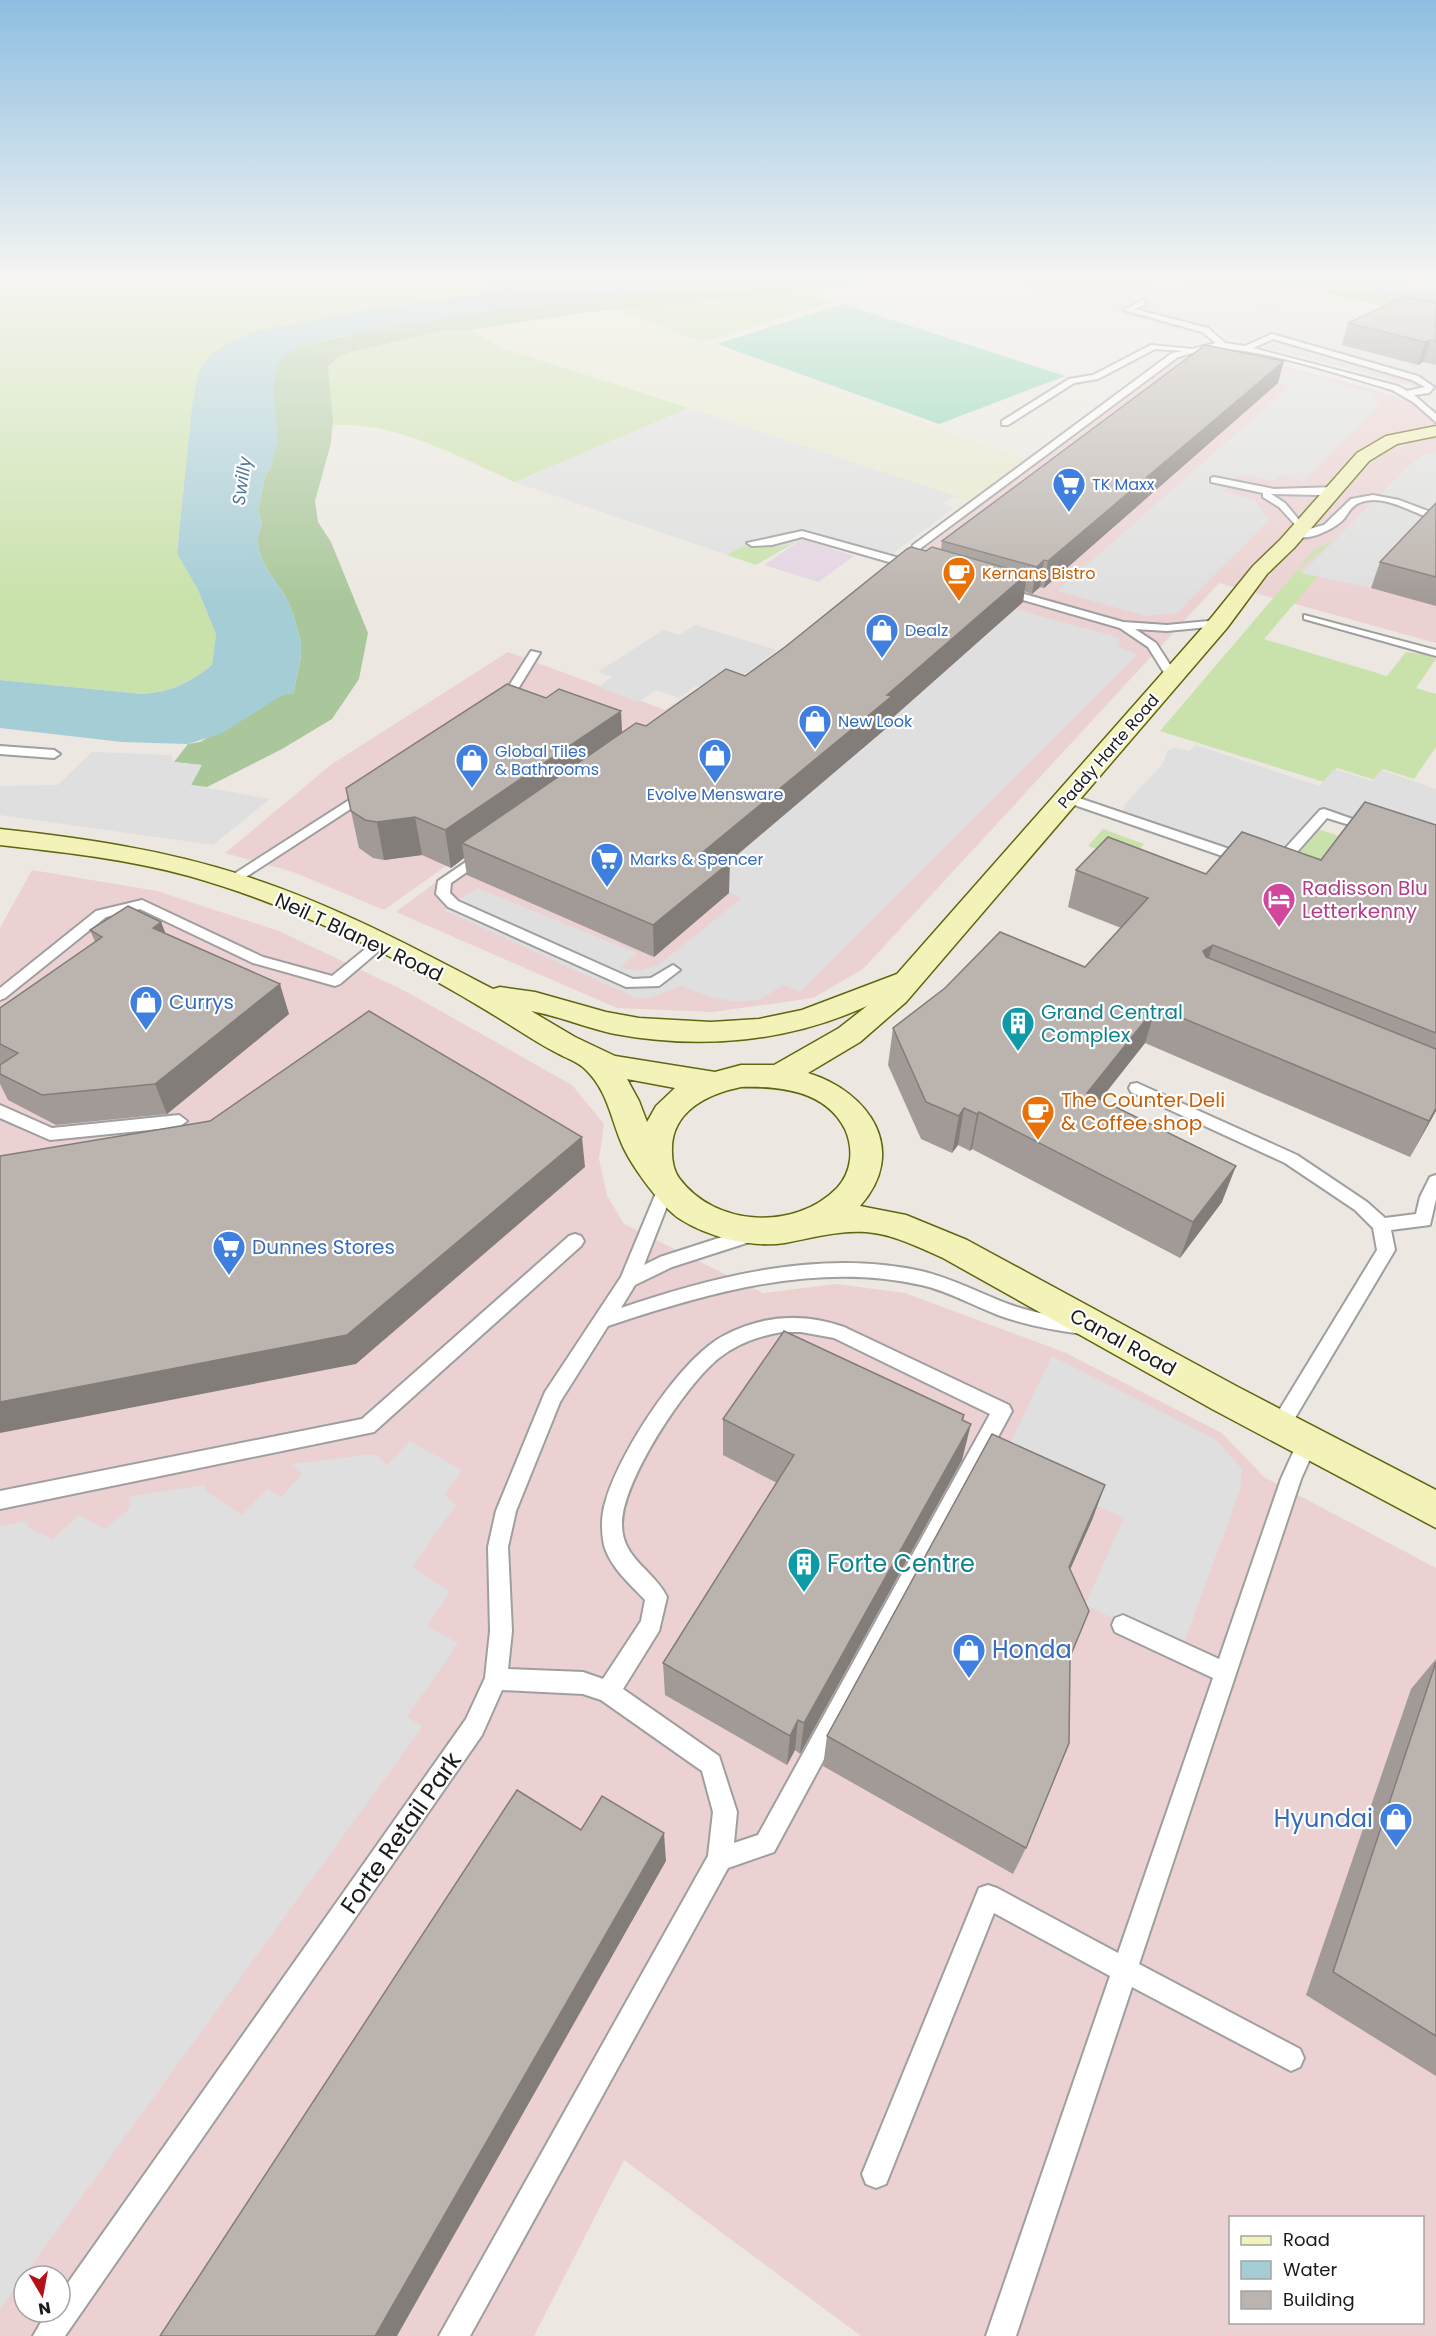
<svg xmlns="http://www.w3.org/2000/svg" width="1436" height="2336" font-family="Poppins,sans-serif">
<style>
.commercial{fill:#ebd1d2;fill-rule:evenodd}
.industrial{fill:#e4d4e2}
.farmland{fill:#e8e9ce}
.grass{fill:#c9e2ab}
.forest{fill:#a9c79a}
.cemetery{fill:#a5c2a8}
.pitch{fill:#86d4b2}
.parking{fill:#dfdfdf}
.water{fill:#a5cdd6}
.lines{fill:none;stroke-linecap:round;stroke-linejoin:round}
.service-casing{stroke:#9f9f9f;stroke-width:4}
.secondary-casing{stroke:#60660e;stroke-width:3}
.service{fill:#fff;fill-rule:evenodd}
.secondary{fill:#f2f2b9;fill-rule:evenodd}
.wall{fill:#a19a96}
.shaded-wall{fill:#837d7a}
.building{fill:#bbb3ae;stroke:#837d7a;stroke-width:1.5}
.labels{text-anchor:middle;stroke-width:4.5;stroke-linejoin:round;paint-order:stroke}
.far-shop-label{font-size:16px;fill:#366cbe;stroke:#fff;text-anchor:start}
.far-food-label{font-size:16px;fill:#c56008;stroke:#fff;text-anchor:start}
.far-street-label{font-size:16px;fill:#1b1b1b;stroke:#fff}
.far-water-label{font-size:18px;font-style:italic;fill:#4e789a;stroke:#fff}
.hotel-label{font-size:20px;fill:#b23c85;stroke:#fff;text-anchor:start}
.street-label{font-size:20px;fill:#1b1b1b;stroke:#fff}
.shop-label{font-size:20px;fill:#366cbe;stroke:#fff;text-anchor:start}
.culture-label{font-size:20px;fill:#0d838f;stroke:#fff;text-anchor:start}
.food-label{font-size:20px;fill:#c56008;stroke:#fff;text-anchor:start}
.near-culture-label{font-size:24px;fill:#0d838f;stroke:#fff;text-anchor:start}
.near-shop-label{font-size:24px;fill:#366cbe;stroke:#fff;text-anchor:start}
.near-street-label{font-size:24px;fill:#1b1b1b;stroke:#fff}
</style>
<rect width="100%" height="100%" fill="#ece8e1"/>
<path class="commercial" d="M982,276h268l124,29 62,87 -208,-55 -18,-11 -19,-5 -12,8z
M1196,346l36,7 140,36 64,20v234l-217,-60 -356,386 -50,29 -100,14 -96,-4 -221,-96 239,-180 -251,178 -91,-38 -68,-19 107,-89 176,-112 157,58 31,-21 46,-10 131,-100 63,-39 179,-138z
M32,870l125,21 122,40 128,61 165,93 32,39 -5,35 8,36 17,29 139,69 73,-9 69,9 159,59 158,81 42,44 172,91v768h-575l-237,-176 -90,176h-534v-1408zM1230,2218h192v104h-192zM24,2276h36v36h-36z"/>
<path class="industrial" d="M802,539l52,17 -36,26 -54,-17z"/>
<path class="farmland" d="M613,309l409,150 2,6 -20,11 -33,26 -466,-153 -35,-19z"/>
<path class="grass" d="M0,276h493v2l-4,14 -86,13 -211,101 -15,146 21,38 18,44 -4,31c-22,18 -41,27 -70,29l-142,-14z
M1357,276h79v16z
M800,291l33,11 -130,40 -90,-33z
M445,330h25l35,19 184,59 -174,74c-57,-25 -118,-61 -183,-57l-4,-58 9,-9 13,-6z
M1335,540l-37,30 20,6 -54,63 123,37 19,-24 17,2 13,5 -20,29 20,6v53l-22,32 -31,-10 -8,11 -38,-12 -13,14 -164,-51 155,-182z
M796,542l-40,23 -29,-10 16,-9 14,2z
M1103,829l41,15 -5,5 63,39 -114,-42z
M1317,829l23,7 -34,46 -23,-8z"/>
<path class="forest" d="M799,276h151l-369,37 -111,17h-25l-95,22 -13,6 -9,9 5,54 -2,22 -16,58 3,21 13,20 37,91 -9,46 -27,40 -50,30 -75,38 -16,-2 10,-20 -27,-3 14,-18 12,-2 81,-47 13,-2c2,-19 10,-35 6,-55 -4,-14 -8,-31 -16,-44 -14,-21 -35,-44 -22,-71l-4,-13 7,-34 7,-12 1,-78 4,-23 17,-15 64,-15 135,-23z
M1250,276h52l53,15 81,14 -26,8z"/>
<path class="cemetery" d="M493,276h159l-163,16z"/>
<path class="pitch" d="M842,304l223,72 -126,48 -222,-80z"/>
<path class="parking" d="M1166,283l105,25 36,-19 129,29v75l-15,-9 -194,-49 5,-4 -112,-26z
M1229,354l131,35 9,3 11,12 -77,78 -23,-6 -9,5 -31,-7 -16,18 31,8 14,20 -92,93 -31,3 -89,-25 233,-205 -91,-19z
M689,408l267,88 -13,8 11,4 -71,53 -79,-22 -20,7 -27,2 -14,-2 -16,9 -212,-73z
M1436,451v62l-65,75 -69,-15 107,-107 9,-8z
M1015,609l105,29 -3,9 21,7 -338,338 -17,-7 -22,14 -22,3 -29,-5 -29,-11 -31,12h-14l-192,-88 33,-22 160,65 -16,14 16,4 20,-5 85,-68 -38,-15 100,-85z
M695,625l82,25 -38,29 -45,8 -14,11 -24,-8 -18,12 -40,-15 14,-10 -14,-5 65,-42 17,5z
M1196,745l123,41 15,-17 38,12 9,-11 55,19v60l-112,-36 -39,44 -23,5 -141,-46 4,-12 37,-39 6,-15 7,-2 14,3z
M92,752l79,3 3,7 28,3 -11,20 79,14 -57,46 -213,-30v-29l58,-1z
M1052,1356l163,83 27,30 -2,21 -59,161 -96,-46 39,-87 -123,-56z
M410,1441l52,29 -18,24 12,11 -44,62 38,25 -23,34 31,17 -51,74 16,9 -423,583v-783l28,-5 -1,6 26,12 26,-24 26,14 24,-20 2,-13 74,-11v5l37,25 25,-26 14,8 21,-23 -11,-10 84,-10 12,11z"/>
<path class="water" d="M652,276h147l-306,34 -158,27 -41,11 -17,16 -4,22 5,53 -6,25 -7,12 -7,34 4,13c-13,27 8,50 22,71 8,13 12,30 16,44 4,20 -4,36 -6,55l-13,3 -59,37 -34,11 -66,-2 -122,-14v-48l142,14c29,-2 48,-11 70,-29l4,-31 -18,-44 -21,-37 15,-147 7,-35 14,-18 19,-12 25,-10 88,-17 156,-24z
M1302,276h55l79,16v13l-81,-14z"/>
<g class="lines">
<defs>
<path id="service" d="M1143,300l3,4 -12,5 74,19 17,15 20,3 27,-12 146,42 16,11 -5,6 -15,2 22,19v8l-23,-20 -21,-12c-42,-12 -155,-51 -191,-39l-3,10h-6v-8l-14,4 -257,191 -2,20h-9l-108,-31 -30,8 -20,1 -5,-3 55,-12 108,30 3,-16 259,-192 11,-2 -28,-2 -57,30 -24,4 -66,42h-6v-4l67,-42 24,-4 58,-30 41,4 24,-6 -14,-11 -78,-22zM1273,339l139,41 13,7 -18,4 -9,-5 -145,-38z
M1214,477l60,12 62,-2 5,3 -21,5 -49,-1 14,9 19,23 2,2 -5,3 -22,-24 -16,-10v-4l-52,-11v-4z
M1373,495l26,5 37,14v6c-22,-6 -54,-28 -77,-17 -8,3 -11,11 -16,17 -11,10 -38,24 -52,14l33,-9 27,-26z
M1003,588l120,34 44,3 52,-5 5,3 -5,3 -52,5 -32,-2 21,14 22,34 -6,3 -4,-1 -20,-32 -28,-19 -121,-35v-4z
M1304,615l132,35v6l-132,-37z
M531,651l9,2 -33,54h-8l-2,-2z
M0,746l54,4 6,4 -6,4 -54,-4z
M368,788l6,4 -2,3 -137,89 -5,1 -7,-4z
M1067,794l183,62 2,3 -2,3h-10l-177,-61v-6z
M1324,809l54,19 -6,4 -45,-14 -37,42 -21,4v-6l11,-4 40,-44z
M482,851l7,4 -2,3 -36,25 -1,10 8,8 175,78 18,-1 22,-13 7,5 -21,16 -33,1 -178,-80 -12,-13 2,-13z
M142,900l121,57 69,19 43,-35 5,-1 7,4 -47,40 -5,2 -82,-23 -113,-54 -34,8 -101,81 -5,2v-12l96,-77z
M1137,1083l160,72 70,47 18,16 31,-4 4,-17 10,-20 6,-2v24l-6,26 -39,5 4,20 -109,183 -7,2 -7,-2 -3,-6 108,-177 -4,-22 -18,-18 -70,-47 -154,-71 -2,-4 2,-4z
M0,1105l52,23 127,-13 8,6 -8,6 -129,13 -50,-22z
M666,1182l8,6 -30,77 16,-8 93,-30 6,2 3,5 -3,5 -87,28 -37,18 -14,23c94,-32 200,-59 300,-37 31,7 60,23 90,34 22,8 47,11 71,15l6,2 3,5 -3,5 -6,2c-29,-4 -57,-9 -84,-19 -26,-10 -50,-24 -77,-30 -105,-24 -214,8 -313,41l-48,76 -44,109 -8,36 4,84 -4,38 75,3 20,7 38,-58 4,-21c-15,-16 -35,-33 -41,-55 -3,-15 -3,-30 2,-45 14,-48 74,-142 119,-165 38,-20 79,-22 119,-8l165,78 3,6 -238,441 -46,16 -258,468h-31l269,-480 5,-44 -11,-41 -101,-71 -18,-6 -81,-4 -20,45 -417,601h-32l14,-24h13v-18l406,-575 19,-41 5,-47 -2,-84 8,-36 49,-119 76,-115 37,-89zM782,1332h19l33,6 156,76 -232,421 -24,8 3,-31 -18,-56 -96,-67 36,-58 8,-34c-13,-27 -45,-38 -45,-72 -1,-43 64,-141 97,-167 19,-15 40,-22 63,-26z
M575,1234l6,2 3,5 -3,5 -207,186 -374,77v-18l362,-72 207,-183z
M1307,1435l7,2 3,6 -16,36 -162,485 161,85 4,9 -4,9 -9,4 -159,-84 -116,349h-30l124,-360 -116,-63 -108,271 -10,4 -10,-4 -4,-10 117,-286 9,-3 9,3 121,65 95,-275 -98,-46 -3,-7 3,-7 8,-3 96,44 62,-180 19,-42z"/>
<path id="secondary" d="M1436,426v10l-39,8 -28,17 -75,87 -27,26 -40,54 -321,374 -46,40 -52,31c62,19 101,78 52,133l46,9 61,25 271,147 198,103v38l-224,-119 -269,-151c-25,-11 -50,-24 -77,-26 -27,-2 -55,6 -81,11 -34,5 -77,-6 -105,-24 -19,-12 -51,-56 -59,-77 -11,-27 -14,-52 -36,-73 -7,-7 -19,-11 -28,-16 -16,-8 -31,-18 -47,-28 -97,-61 -211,-118 -321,-149 -62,-17 -126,-24 -189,-31v-16c83,9 166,21 245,47 87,28 168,71 248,113l7,-2 35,5 71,20 33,6 72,4 48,-3 43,-9 95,-36 314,-356 42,-52 27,-26 77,-87 29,-17zM867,1006l-28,22 -65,37h-33l-26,7 -100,-16 -40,-19 -44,-26c28,5 55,17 84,23 86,16 173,8 252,-28zM627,1079l48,9 -19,18 -9,16 -8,-21zM741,1087c38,-1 84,3 104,42 9,20 7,43 -8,59 -42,43 -122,39 -158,-10 -5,-7 -7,-17 -7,-26 -2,-40 35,-58 69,-65z"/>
</defs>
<use href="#service" class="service-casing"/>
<use href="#secondary" class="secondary-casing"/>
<use href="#service" class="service"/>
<use href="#secondary" class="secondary"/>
</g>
<path class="wall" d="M1436,302v63l-13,-3 -5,3 -76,-20 6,-22z
M1278,383l-234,205 -4,-1 -8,7 -8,-3 -1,11 -133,118 -1,6 -160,136v31l-75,64 -187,-82 -3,-17 -13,10 -29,-13 -38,5 -11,-2 -14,-10 -13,-60 276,-55 24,-7 99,-50 181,-125 15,-1 1,-9z
M1436,503v103l-65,-18 9,-26z
M1436,825v286l-26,46 -265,-114 -44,56 121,103 -42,56 -208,-109 -2,2 -12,-6 -6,8 -31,-14 -33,-74 5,-37 192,-61 36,-39 -53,-21 8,-37 130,4 115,-14z
M161,922l5,12 123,80 -122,100 -111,11 -48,-25 -8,-16v-76l95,-66 -5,-12z
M964,1415l-1,5 -1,40 -162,294 -5,-4 -8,15 -122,-70 -2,-32 114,-180 -54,-28v-36z
M1105,1485l-13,35 -22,50v87l-44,191 -13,26 -190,-108 4,-30z
M1436,1659v417l-130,-81 105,-306z"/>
<path class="shaded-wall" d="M1431,340l-8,22 -5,3 7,-23z
M1284,361l-6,22 -234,205 4,-27z
M1044,560l-4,27 -8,7 5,-27z
M1027,574l-4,28 -133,118 -1,6 -176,149 17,-13 -1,31 -75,64 -1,-32 50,-73z
M621,711l2,36 -161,96 2,15 -13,10 -6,-38z
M415,817l7,38 -38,5 -7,-38z
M161,922l11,30 -19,-24z
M1213,945l-12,37 2,-31z
M280,984l9,30 -122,100 -12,-30z
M1156,1007l-11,36 -68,86 10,-36z
M964,1108l-6,37 -6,8 7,-37z
M1436,1108v3l-26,46 19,-36z
M979,1112l-7,37 -2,2 7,-37z
M582,1137l3,30 -229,197 -356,69v-31z
M1236,1166l-14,36 -42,56 13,-36z
M964,1415l-8,35 15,-26 -9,36 -162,294 4,-31z
M1105,1485l-13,35 -36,81 13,-34z
M798,1720l-3,30 -8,15 3,-29z
M664,1833l2,28 -269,475h-22z"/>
<path class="building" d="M1404,297l32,5v39l-5,-1 -6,2 -77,-19z
M1205,345l79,16 -236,200 -4,-1 -7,7 -95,-26z
M1436,503v74l-56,-15z
M911,547l15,4 6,-4 95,27 -140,121 5,1 -189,156 27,10 -77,63 -191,-82 174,-120 10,3 80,-57 19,7 40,-29 122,-98z
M507,684l39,14 13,-9 62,22 -176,119 -30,-13 -38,5 -12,-2 -14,-9 -5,-23z
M1365,802l71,23v208l-223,-88 -10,6 3,6 230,92v59l-7,13 -273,-114 -69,86 149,73 -43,56 -214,-110 -2,2 -13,-6 -5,8 -33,-14 -33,-74 52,-40 55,-56 85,35 63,-69 -72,-28 32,-33 98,37 36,-42 79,28z
M128,906l33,16 -8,6 127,56 -125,100 -113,11 -42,-21v-9l18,-12 -18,-9v-36l102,-71 -12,-7z
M369,1011l213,126 -235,198 -347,67v-246l210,-35z
M784,1331l180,84 -2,5 9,4 -167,299 -6,-3 -8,16 -127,-73 131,-208 -71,-36z
M992,1434l113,51 -36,82 20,44 -19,46 -1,86 -43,105 -199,-112z
M1436,1662v374l-103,-64z
M517,1790l64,40 21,-34 62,37 -289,503h-215z"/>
<linearGradient id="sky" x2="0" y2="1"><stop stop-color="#8dbee1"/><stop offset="0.46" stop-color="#f6f5f2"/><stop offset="1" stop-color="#f6f5f2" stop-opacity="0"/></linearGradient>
<rect width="1436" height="603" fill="url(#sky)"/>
<defs>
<symbol id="supermarket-pin" viewBox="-11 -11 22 30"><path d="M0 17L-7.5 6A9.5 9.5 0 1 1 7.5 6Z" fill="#3f7fe0" stroke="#fff"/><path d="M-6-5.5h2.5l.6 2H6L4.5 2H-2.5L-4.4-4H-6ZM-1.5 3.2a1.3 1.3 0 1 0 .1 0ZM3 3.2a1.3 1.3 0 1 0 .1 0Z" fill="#fff"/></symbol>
<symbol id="cafe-pin" viewBox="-11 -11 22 30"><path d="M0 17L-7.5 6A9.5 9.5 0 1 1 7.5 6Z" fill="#e8710a" stroke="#fff"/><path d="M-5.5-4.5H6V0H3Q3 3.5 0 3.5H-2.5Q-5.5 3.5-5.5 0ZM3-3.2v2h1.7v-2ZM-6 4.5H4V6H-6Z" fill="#fff"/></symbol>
<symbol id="shop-pin" viewBox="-11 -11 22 30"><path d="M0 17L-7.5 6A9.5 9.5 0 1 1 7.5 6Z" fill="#3f7fe0" stroke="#fff"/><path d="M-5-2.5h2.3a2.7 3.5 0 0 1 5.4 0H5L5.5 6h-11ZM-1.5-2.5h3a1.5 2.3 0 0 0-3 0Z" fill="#fff"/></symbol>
<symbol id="hotel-pin" viewBox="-11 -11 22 30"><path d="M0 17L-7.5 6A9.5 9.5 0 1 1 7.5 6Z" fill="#d1479c" stroke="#fff"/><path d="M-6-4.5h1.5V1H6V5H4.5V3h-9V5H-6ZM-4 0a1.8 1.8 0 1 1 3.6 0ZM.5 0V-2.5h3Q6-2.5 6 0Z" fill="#fff"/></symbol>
<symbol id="building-pin" viewBox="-11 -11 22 30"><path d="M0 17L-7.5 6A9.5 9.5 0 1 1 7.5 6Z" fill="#0f9aa8" stroke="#fff"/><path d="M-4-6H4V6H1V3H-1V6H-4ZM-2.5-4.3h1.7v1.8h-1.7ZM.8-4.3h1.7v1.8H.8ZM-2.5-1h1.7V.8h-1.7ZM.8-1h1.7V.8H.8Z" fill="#fff"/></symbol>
</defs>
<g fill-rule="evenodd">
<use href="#supermarket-pin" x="1050" y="465" width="38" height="52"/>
<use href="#cafe-pin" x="940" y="554" width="38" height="52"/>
<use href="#shop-pin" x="863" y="611" width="38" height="52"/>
<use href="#shop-pin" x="796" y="702" width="38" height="52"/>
<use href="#shop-pin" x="696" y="736" width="38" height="52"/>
<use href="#shop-pin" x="453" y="741" width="38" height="52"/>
<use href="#supermarket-pin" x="588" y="840" width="38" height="52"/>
<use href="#hotel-pin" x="1260" y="880" width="38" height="52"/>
<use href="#shop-pin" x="127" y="983" width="38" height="52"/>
<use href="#building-pin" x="999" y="1004" width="38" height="52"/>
<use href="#cafe-pin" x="1019" y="1093" width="38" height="52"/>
<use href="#supermarket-pin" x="210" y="1228" width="38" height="52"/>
<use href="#building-pin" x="785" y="1545" width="38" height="52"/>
<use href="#shop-pin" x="950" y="1631" width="38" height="52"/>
<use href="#shop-pin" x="1377" y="1800" width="38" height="52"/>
</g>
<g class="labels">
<g class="far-shop-label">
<text x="1092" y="490">TK Maxx</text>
<text x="905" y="636">Dealz</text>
<text x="838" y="727">New Look</text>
<text x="495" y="757">Global Tiles<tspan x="495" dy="18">&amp; Bathrooms</tspan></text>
<text x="715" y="800" text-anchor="middle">Evolve Mensware</text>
<text x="630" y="865">Marks &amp; Spencer</text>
</g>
<g class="far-food-label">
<text x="982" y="579">Kernans Bistro</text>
</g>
<g class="far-street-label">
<text transform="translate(1108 751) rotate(-49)" y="6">Paddy Harte Road</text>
</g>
<g class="far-water-label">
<text transform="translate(242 481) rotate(-82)" y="6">Swilly</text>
</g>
<g class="hotel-label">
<text x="1302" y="895">Radisson Blu<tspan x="1302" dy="23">Letterkenny</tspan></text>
</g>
<g class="street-label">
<text transform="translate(359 937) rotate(25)" y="7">Neil T Blaney Road</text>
<text transform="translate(1123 1342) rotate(29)" y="7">Canal Road</text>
</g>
<g class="shop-label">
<text x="169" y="1009">Currys</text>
<text x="252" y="1254">Dunnes Stores</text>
</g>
<g class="culture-label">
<text x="1041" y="1019">Grand Central<tspan x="1041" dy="23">Complex</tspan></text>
</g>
<g class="food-label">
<text x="1061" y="1107">The Counter Deli<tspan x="1061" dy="23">&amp; Coffee shop</tspan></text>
</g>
<g class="near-culture-label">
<text x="827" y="1572">Forte Centre</text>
</g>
<g class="near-shop-label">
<text x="992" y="1658">Honda</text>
<text x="1373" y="1827" text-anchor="end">Hyundai</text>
</g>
<g class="near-street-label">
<text transform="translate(401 1833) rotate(-55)" y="8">Forte Retail Park</text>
</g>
</g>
<rect x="1229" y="2216" width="195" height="108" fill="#ffffff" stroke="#a4a4a4" stroke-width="1.5"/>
<rect x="1241" y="2236" width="30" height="9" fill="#f2f2b9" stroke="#a4a4a4" stroke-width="1.5"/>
<text x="1283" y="2246" font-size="18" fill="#1b1b1b">Road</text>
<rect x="1241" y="2261" width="30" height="18" fill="#a5cdd6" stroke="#a4a4a4" stroke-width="1.5"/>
<text x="1283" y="2276" font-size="18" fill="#1b1b1b">Water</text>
<rect x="1241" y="2291" width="30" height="18" fill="#bbb3ae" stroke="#a4a4a4" stroke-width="1.5"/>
<text x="1283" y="2306" font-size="18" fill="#1b1b1b">Building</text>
<g transform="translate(42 2294) rotate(170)"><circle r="28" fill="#ffffff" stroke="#a4a4a4" stroke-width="1.5"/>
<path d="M0-4.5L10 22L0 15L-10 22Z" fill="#b4121a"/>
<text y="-9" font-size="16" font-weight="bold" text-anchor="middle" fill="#1b1b1b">N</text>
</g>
</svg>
